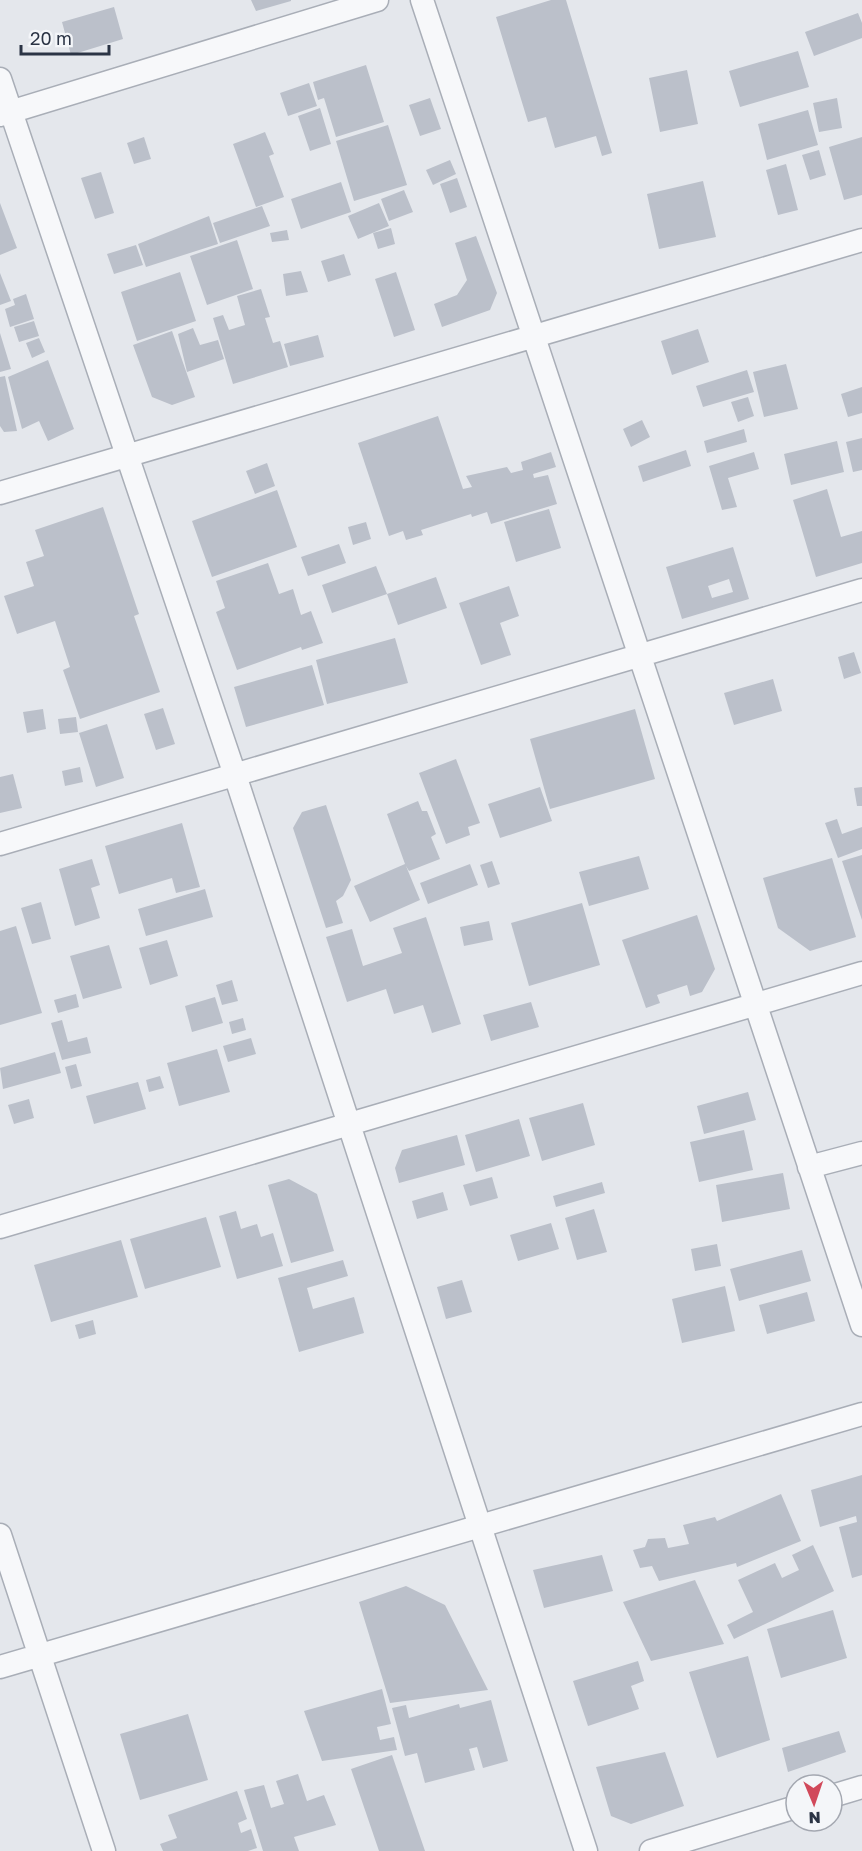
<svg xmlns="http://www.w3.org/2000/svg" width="862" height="1851" font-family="'Golos Text',sans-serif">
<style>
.building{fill:#bbc0ca;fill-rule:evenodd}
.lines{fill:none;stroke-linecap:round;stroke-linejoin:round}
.street-casing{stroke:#a9aeb7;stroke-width:25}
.street{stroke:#f7f8fa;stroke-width:22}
</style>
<rect width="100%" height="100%" fill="#e4e7ec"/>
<path class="building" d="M251,0h40v1l-35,10z
M551,0h15l46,153 -10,3 -6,-20 -41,12 -9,-31 -18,5 -32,-105z
M114,7l9,32 -52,16 -9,-33z
M858,13l4,10v15l-48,18 -9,-24z
M798,51l11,36 -69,20 -11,-36z
M366,65l18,57 -48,15 -12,-39 -6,2 -5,-18z
M687,70l11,54 -38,8 -11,-54z
M309,83l8,23 -29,10 -8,-23z
M430,98l11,31 -21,7 -11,-31z
M837,98l5,30 -23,4 -6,-29z
M320,108l11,36 -21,7 -12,-35z
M808,110l10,35 -51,15 -9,-36z
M388,125l19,60 -53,16 -18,-60z
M265,132l9,22 -5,2 15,41 -28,10 -23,-63z
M144,137l7,22 -17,5 -7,-21z
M862,137v58l-18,5 -15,-53z
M819,150l7,25 -16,5 -8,-25z
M450,160l6,14 -23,11 -7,-15z
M786,164l12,46 -20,5 -12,-45z
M101,172l13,41 -19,6 -14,-41z
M457,178l10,29 -17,6 -10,-29z
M703,181l13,56 -57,12 -12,-55z
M341,182l10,30 -50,17 -10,-30z
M404,190l9,22 -24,9 -8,-22z
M0,203l17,45 -17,7z
M379,203l10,23 -31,13 -10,-23z
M262,206l8,20 -50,17 -7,-20z
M209,216l9,28 -72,23 -8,-23z
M391,228l4,16 -17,5 -5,-16z
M287,230l2,10 -17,2 -2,-9z
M476,236l21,57 -7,17 -48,17 -8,-23 23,-9 10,-15 -12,-37z
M237,240l16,49 -46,16 -17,-49z
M136,245l7,20 -29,9 -7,-20z
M344,254l7,21 -23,7 -7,-21z
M301,271l7,21 -22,4 -3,-22z
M180,272l16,49 -59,20 -16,-49z
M396,272l19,58 -21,7 -19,-58z
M0,273l11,28 -11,4z
M261,289l9,28 -5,1 8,25 7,-2 8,26 -55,17 -20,-66 10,-3 6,15 16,-5 -8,-29z
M26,294l8,25 -24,8 -5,-18 10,-4 -2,-6z
M34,321l5,15 -20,6 -5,-15z
M193,328l7,17 18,-5 6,19 -37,13 -9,-38z
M698,329l11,33 -37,13 -11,-34z
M172,331l23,66 -23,8 -20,-8 -19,-52z
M0,333l11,36 -11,3z
M318,335l6,22 -34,9 -6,-22z
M39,338l6,14 -13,6 -6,-15z
M48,360l26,69 -26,12 -9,-20 -17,8 -14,-52z
M786,364l12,45 -34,8 -11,-45z
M747,370l7,22 -51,15 -7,-21z
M5,376l12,55 -13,1 -4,-6v-49z
M862,387v26l-14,4 -7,-23z
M748,397l6,19 -16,6 -7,-20z
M438,416l25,73 9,-2 -6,-11 41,-9 4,6 12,-3 -2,-8 30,-10 5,15 -23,7 1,4 14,-3 9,29 -66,20 -4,-12 -15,5 -1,-3 -50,16 2,5 -17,5 -3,-9 -14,5 -31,-93z
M642,420l8,17 -19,10 -8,-18z
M744,429l3,13 -40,11 -3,-12z
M862,438v32l-9,2 -7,-30z
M837,441l7,31 -53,13 -7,-31z
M686,450l5,16 -48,16 -5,-16z
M754,452l5,17 -31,9 9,29 -15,3 -13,-44z
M267,463l8,23 -20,8 -9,-23z
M827,489l14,48 21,-6v32l-46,14 -23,-77z
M277,490l20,57 -85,30 -20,-56z
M103,507l36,107 -5,2 26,76 -80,27 -17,-49 7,-3 -15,-46 -38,13 -13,-38 30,-10 -8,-24 18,-6 -9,-26z
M549,509l12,39 -45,14 -12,-40z
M366,522l5,17 -18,6 -5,-18z
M339,544l7,19 -38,13 -7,-19z
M733,547l16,52 -67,20 -16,-52zM729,579l4,13 -21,6 -4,-12z
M268,563l11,31 14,-5 8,26 10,-4 12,32 -21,7 -1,-3 -64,23 -21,-58 9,-4 -9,-27z
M376,566l11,28 -55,19 -10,-28z
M436,577l11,31 -49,17 -11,-31z
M509,586l10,30 -19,7 11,32 -30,10 -22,-62z
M395,638l13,45 -81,21 -11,-44z
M854,652l7,21 -17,6 -6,-22z
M312,665l12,40 -78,22 -12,-40z
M773,679l9,32 -48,14 -10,-32z
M163,708l12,36 -19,6 -12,-36z
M43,709l3,20 -19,4 -4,-21z
M635,709l20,70 -105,30 -20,-70z
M76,717l2,15 -18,2 -2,-15z
M107,724l17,54 -28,9 -17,-54z
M456,759l24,64 -12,4 2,8 -24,9 -27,-71z
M80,767l3,15 -18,4 -3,-15z
M13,774l9,34 -22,5v-36z
M540,787l12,34 -52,17 -12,-34z
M862,787v19h-5l-3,-18z
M418,801l4,10h5l9,23 -5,3 9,22 -31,12 -3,-5 14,34 -50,22 -16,-36 51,-22 -18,-50z
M326,805l25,75 -8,16 -7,5 7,22 -17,5 -33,-100 9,-16z
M837,819l5,15 20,-7v22l-24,9 -13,-35z
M182,823l18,64 -24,6 -4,-15 -53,16 -14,-48z
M862,855v65l-20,-59z
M639,856l10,33 -60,17 -10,-34z
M832,858l24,79 -46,14 -32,-23 -15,-50z
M92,859l8,26 -9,3 9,30 -25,8 -16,-57z
M492,861l8,23 -12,4 -8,-23z
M470,864l8,21 -50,19 -8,-21z
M205,889l8,28 -67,19 -8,-27z
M41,902l10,37 -19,5 -11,-36z
M582,903l18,62 -71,21 -18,-63z
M697,915l18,54 -13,23 -12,4 -3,-11 -30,10 3,8 -14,5 -24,-68z
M426,917l35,107 -29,9 -9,-28 -29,9 -8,-25 -39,13 -21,-65 26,-8 11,37 39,-13 -9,-25z
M489,921l4,19 -29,6 -4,-19z
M16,926l26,87 -42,12v-94z
M167,940l11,36 -28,9 -11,-37z
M109,945l13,43 -39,11 -13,-43z
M232,980l6,21 -16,4 -6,-20z
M76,994l3,13 -21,6 -4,-13z
M215,997l8,26 -31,9 -7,-26z
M531,1002l8,25 -48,14 -8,-26z
M243,1018l3,12 -14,4 -3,-12z
M62,1020l6,22 19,-5 4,16 -29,7 -11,-37z
M251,1038l5,16 -28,8 -5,-16z
M217,1049l13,43 -51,14 -12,-43z
M55,1052l6,21 -58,16 -3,-21z
M76,1064l6,22 -11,3 -6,-22z
M160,1076l4,12 -15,4 -3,-12z
M138,1082l8,27 -52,15 -8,-28z
M748,1092l8,28 -52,14 -7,-28z
M29,1099l5,19 -20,6 -6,-19z
M583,1103l12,42 -53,16 -13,-43z
M519,1119l11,37 -54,16 -11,-37z
M744,1130l9,40 -54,12 -9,-40z
M457,1135l8,30 -66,18 -4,-15 7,-18z
M783,1173l7,36 -68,13 -6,-37z
M492,1177l6,21 -28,8 -7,-21z
M289,1179l28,15 17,57 -43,12 -23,-78z
M602,1182l3,11 -49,14 -3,-11z
M443,1192l5,18 -31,9 -5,-18z
M594,1209l13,43 -30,8 -12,-42z
M236,1211l5,18 16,-5 4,13 12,-4 10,33 -46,13 -18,-63z
M206,1217l15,50 -76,22 -15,-50z
M551,1223l8,26 -41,12 -8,-26z
M121,1240l17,57 -87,25 -17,-57z
M717,1244l4,22 -26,5 -4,-22z
M802,1250l9,31 -72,20 -9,-32z
M343,1260l5,16 -41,12 6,21 41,-12 10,36 -65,19 -21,-74z
M462,1280l10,32 -26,7 -9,-32z
M725,1286l10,45 -53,12 -10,-44z
M807,1292l8,29 -48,13 -8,-29z
M93,1320l3,14 -17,5 -4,-14z
M862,1475v100l-10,3 -13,-51 18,-5 -1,-6 -36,11 -9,-37z
M781,1494l20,47 -64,26 -1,-4 -77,18 -7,-15 -12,2 -7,-18 12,-3 3,-8 17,-1 3,10 21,-4 -6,-19 32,-8 2,4z
M813,1545l21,46 -100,48 -7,-14 26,-13 -15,-32 37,-17 7,15 17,-8 -7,-15z
M602,1555l11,36 -69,17 -11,-38z
M695,1580l29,64 -73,17 -28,-59z
M406,1586l39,19 43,85 -98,13 -31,-101z
M833,1610l14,48 -66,20 -14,-49z
M748,1656l22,84 -53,18 -28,-86z
M638,1661l6,20 -13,5 8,23 -51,17 -15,-45z
M382,1689l9,35 -14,3 3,13 14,-3 3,13 -75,11 -18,-50z
M491,1700l17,61 -25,7 -6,-21 -8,2 6,21 -50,13 -8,-30 -12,3 -13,-48 14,-3 3,13 50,-14 1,4z
M188,1714l20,66 -68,20 -20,-66z
M839,1731l7,21 -58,20 -6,-24z
M665,1752l19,54 -53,18 -20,-8 -15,-49z
M392,1755l33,96h-46l-28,-82z
M298,1774l9,27 17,-6 12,30 -42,12 5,14h-36l-19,-61 20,-5 7,23 13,-4 -8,-23z
M237,1791l10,28 -9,4 3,10 10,-4 6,19 -9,3h-85l-3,-7 17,-6 -9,-23z"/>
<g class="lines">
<defs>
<path id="street" d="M422,0l440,1325
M0,79l235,696 351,1076
M0,115l377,-115
M0,493l862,-253
M0,844l862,-254
M809,1167l53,-14
M0,1227l862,-254
M0,1535l104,316
M0,1667l862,-253
M832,1796l30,-9
M651,1851l145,-44"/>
</defs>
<use href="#street" class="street-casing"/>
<use href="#street" class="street"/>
</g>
<g transform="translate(814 1803) rotate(178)"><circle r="28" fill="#f4f6f9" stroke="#a4a8b1" stroke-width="1.5"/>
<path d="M0-4.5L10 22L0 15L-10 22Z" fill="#d1495b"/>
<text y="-9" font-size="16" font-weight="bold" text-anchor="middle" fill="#2b3445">N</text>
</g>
<path d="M21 45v9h88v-9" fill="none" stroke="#2b3445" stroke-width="3"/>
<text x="30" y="45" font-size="18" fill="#2b3445" stroke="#f4f6f9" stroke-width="4.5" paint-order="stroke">20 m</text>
</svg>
